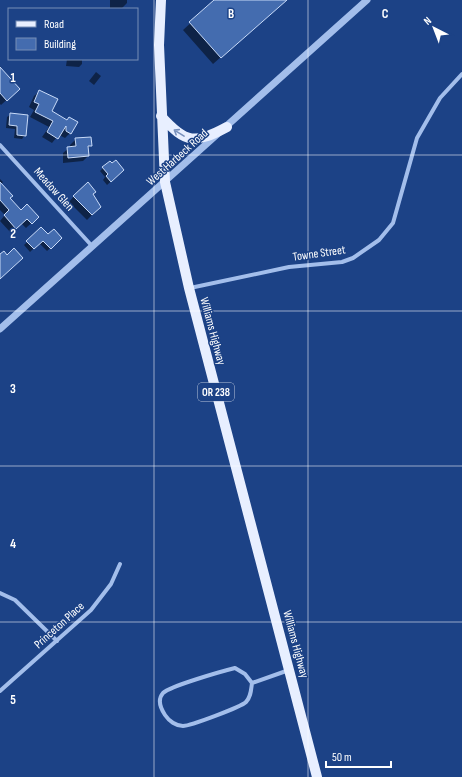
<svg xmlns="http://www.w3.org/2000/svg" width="462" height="777" font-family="'Sofia Sans Condensed',sans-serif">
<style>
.shadow{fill:#0007}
.building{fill:#446caf;stroke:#c8daf8}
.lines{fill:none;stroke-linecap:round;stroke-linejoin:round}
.minor{stroke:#a3beeb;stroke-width:4}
.tertiary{stroke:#a3beeb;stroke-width:7}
.primary{stroke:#e8efff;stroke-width:10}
.oneway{stroke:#7890bc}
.grid{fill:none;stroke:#fff;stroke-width:1;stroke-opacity:0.55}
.labels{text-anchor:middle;stroke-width:3;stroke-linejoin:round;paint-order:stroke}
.shield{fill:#1c4286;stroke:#bbc6db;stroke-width:1}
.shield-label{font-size:11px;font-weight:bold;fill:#fff}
.street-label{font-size:12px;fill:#fff;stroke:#1c4286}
.grid-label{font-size:13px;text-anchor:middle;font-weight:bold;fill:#fff;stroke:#1c4286;stroke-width:3;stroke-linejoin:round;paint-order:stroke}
</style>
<rect width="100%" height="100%" fill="#1c4286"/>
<path class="shadow" d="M110,0h17v3l-5,5 -12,1z
M216,0h70l-73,64 -30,-34z
M67,59h15v5l-3,3 -13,-1z
M0,66l13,28 -12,11 -1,-1z
M96,72l5,4 -7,9 -5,-4z
M40,91l11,21 16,9 3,12 -5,5 -4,-2v-4l-9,11 -10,-6 7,-10 -19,-10 4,-7 -5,-3 5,-11z
M11,114l14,21 -3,4 -8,-1 1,-9 -9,-1 1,-11z
M76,139l15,6 -4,4 1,7 -5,5 -20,2v-10l7,-6v-2z
M103,168l17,5 -13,12 -4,-5 2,-3 -5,-6z
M0,179l3,3 -2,2 8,14 12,13 17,6 -12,11 -5,-5 -10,10 -11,-12 5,-6 -5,-5z
M92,194l3,18 -8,8 -18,-18 5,-6z
M41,229l7,7 13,2 -14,13 -8,-8 -9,9 -6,-7z"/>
<path class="building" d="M214,0h73l-66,58 -32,-36z
M0,67l20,22 -13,12 -7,-8z
M39,90l19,9 -6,12 15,9 2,-3 9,5 -7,12 -5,-3v-5l-8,13 -11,-7 6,-11 -18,-9 4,-8 -5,-2z
M10,113l18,2 -2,21 -9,-1v-9l-8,-1z
M91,137l1,9h-4l1,10 -21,2 -1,-11 9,-1 -1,-8z
M116,160l8,10 -13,12 -5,-6 2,-2 -6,-7 8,-6 2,2z
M0,182l13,14 -3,2 11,12 6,-6 12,13 -7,7 -5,-5 -11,10 -12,-14 5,-5 -9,-10z
M88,182l8,10 -3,2 8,13 -9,8 -19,-19z
M41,227l7,7 6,-5 8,9 -11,11 -8,-8 -9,8 -8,-8z
M14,248l9,10 -23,21v-25l4,-3 3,4z"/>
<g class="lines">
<path class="minor" d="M0,145l92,101
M190,288l99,-21 53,-5 11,-4 26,-18 14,-17 24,-85 23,-40 22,-24
M0,593l15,7 42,41
M252,683c-1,7 -1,14 -6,19 -5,5 -56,24 -63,24 -7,0 -14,-5 -18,-11 -4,-6 -8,-15 -2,-22 7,-7 60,-22 72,-25l10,6 7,9 37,-13
M0,691l91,-81 20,-26 9,-20"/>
<path class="tertiary" d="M0,329l367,-329"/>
<path class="primary" d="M161,0l-2,45 6,137 24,106 128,489
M161,116c25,28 34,28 66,11"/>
</g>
<defs><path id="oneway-shaft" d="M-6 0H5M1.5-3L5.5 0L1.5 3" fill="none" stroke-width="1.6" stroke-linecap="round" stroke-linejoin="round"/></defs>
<use class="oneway" href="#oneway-shaft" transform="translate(179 133) rotate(-148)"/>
<path class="grid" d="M154,0v777M308,0v777M0,155h462M0,311h462M0,466h462M0,622h462"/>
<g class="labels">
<rect class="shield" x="198" y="383" width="36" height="18" rx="3"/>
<g class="shield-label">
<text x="216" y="396">OR 238</text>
</g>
<g class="street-label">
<text transform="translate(177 157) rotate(-42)" y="4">West Harbeck Road</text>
<text transform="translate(54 189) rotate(48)" y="4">Meadow Glen</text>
<text transform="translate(319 253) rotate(-8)" y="4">Towne Street</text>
<text transform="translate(213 331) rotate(75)" y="4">Williams Highway</text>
<text transform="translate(59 625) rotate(-42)" y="4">Princeton Place</text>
<text transform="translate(296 644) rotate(75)" y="4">Williams Highway</text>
</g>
</g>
<g class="grid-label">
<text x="231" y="18">B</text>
<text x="385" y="18">C</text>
<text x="13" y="82">1</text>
<text x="13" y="238">2</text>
<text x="13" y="393">3</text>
<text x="13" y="548">4</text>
<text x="13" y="704">5</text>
</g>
<rect x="8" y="8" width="130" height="52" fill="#1c4286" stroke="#778eb6"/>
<rect x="16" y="21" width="20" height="6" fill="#e8efff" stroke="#778eb6"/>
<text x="44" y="28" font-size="12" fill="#ffffff">Road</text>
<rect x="16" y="38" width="20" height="12" fill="#446caf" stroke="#778eb6"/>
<text x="44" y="48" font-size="12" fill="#ffffff">Building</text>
<g transform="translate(434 28) rotate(318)" stroke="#1c4286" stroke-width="3" paint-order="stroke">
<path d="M0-3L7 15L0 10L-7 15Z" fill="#ffffff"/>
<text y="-6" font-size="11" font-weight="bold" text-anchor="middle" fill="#ffffff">N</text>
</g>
<path d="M326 761v6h65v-6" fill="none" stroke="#ffffff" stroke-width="2"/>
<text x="332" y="761" font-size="12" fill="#ffffff" stroke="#1c4286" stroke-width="3" paint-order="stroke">50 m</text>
</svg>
